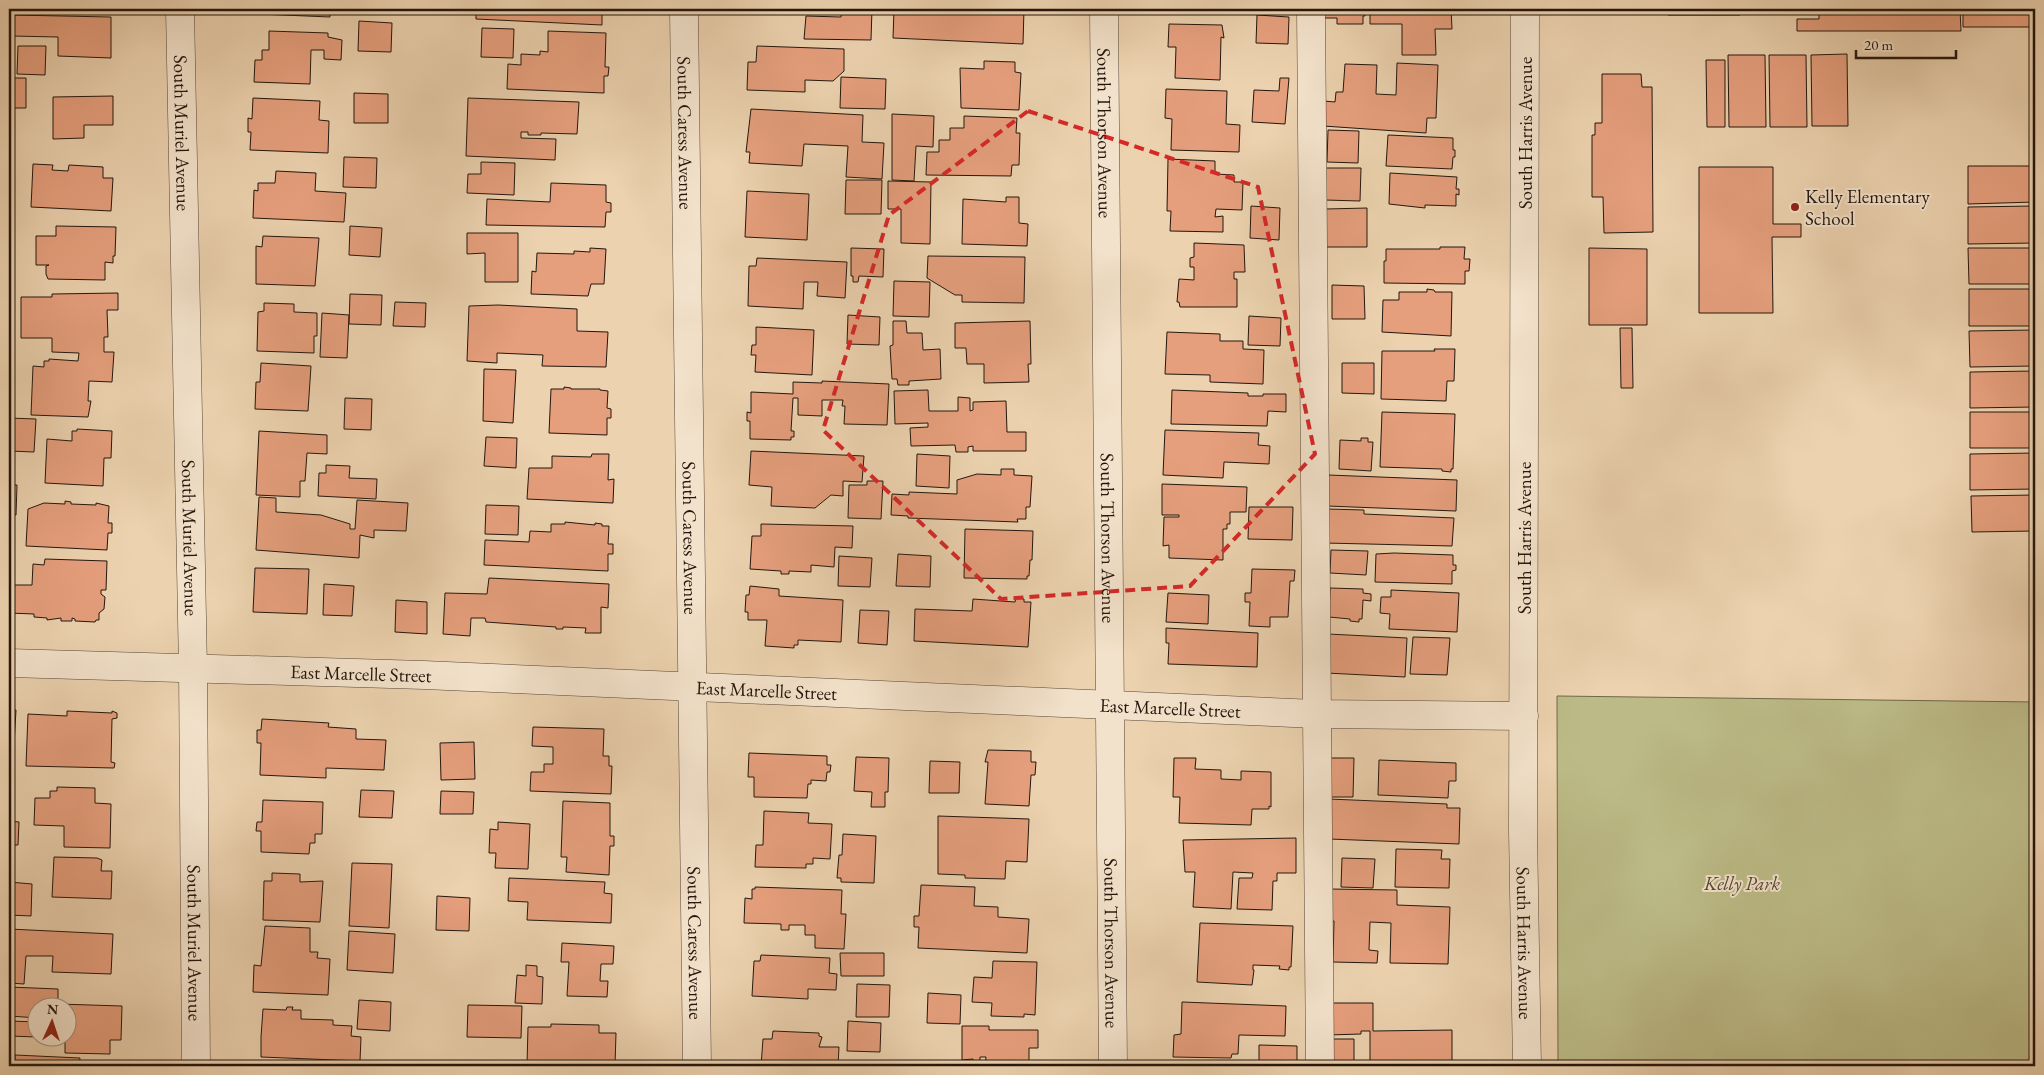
<svg xmlns="http://www.w3.org/2000/svg" width="2044" height="1075" font-family="'EB Garamond',serif">
<style>
.green{fill:#bcbb87;stroke:#70684a}
.building{fill:#e69f7d;stroke:#24160d}
.lines{fill:none;stroke-linecap:round;stroke-linejoin:round}
.minor-casing{stroke:#564536;stroke-width:29}
.minor{stroke:#f3e2cb;stroke-width:28}
.marked{fill:none;stroke:#d62828;stroke-width:4;stroke-dasharray:10 6;stroke-linejoin:round}
.poi-dot{fill:#8f2418;stroke:#f3e2cb;stroke-width:2}
.labels{text-anchor:middle;stroke-width:4;stroke-linejoin:round;paint-order:stroke}
.street-label{font-size:19px;fill:#24160d;stroke:#f3e2cb}
.poi-label{font-size:19px;fill:#24160d;stroke:#f3e2cb;text-anchor:start}
.park-label{font-size:19px;font-style:italic;fill:#524832;stroke:#f3e2cb}
</style>
<rect width="100%" height="100%" fill="#ecd2af"/>
<filter id="stains"><feTurbulence type="fractalNoise" baseFrequency=".004" numOctaves="4"/><feColorMatrix values="0 0 0 0 .2 0 0 0 0 .09 0 0 0 0 .02 0 0 0 .5 -.17"/></filter>
<radialGradient id="worn" r=".72"><stop offset=".6" stop-color="#630" stop-opacity="0"/><stop offset="1" stop-color="#630" stop-opacity=".3"/></radialGradient>
<path class="green" d="M1557,696l478,6v364h-477z"/>
<path class="building" d="M260,9h70v8l-71,-3z
M476,9h126v16l-126,-6z
M741,9h69v5l-69,-2z
M842,9h30l-1,31 -67,-1 2,-23 35,1z
M899,9h125l-1,35 -130,-6 1,-28z
M1320,9h45v7h-2v8h-26v-6h-17z
M1370,9h81l1,20h-17l1,26h-34v-31h-32z
M1602,9h54v4h-54z
M1668,9h72v6h-72z
M1744,9h72v5h-72z
M1819,9h141l1,22h-164v-12h22z
M1963,9h72v18h-72z
M12,15l99,2v41l-53,-2v-19l-46,-1z
M1257,15l32,2 -1,27 -32,-1z
M359,21l33,2 -1,29 -33,-1z
M1169,24l53,1 2,13 -3,-1 -1,43 -45,-2 1,-31h-8z
M482,28l32,1 -1,29 -32,-1z
M269,31l59,2v4l14,3 -1,20 -17,-1v-9h-13l-1,34 -56,-2 1,-22h7v-10h7z
M548,31l58,2 -1,34h4l-1,9h-4v17l-97,-4 1,-25 13,1v-11l19,1v-4l8,1z
M18,46h28l-1,29 -28,-1z
M757,46l87,3v22l-11,10 -28,-1v12l-58,-2 1,-28h8z
M1847,54l1,72h-36l-1,-71z
M1728,55h37l1,72h-37z
M1769,55h37l1,72h-37z
M1706,60h19v67h-18z
M984,61l31,1v10l6,1 -2,37 -58,-2 -1,-40 24,1z
M1397,63l41,2 -2,53h-9l-1,15 -103,-7 1,-25 11,1 1,-10h7l2,-28 32,1 -1,29 20,1z
M1602,74h39l1,13h10l1,145 -49,1 -1,-36h-11v-62h3v-12h7z
M841,77l45,2 -1,30 -45,-1z
M9,78h17v30h-17z
M1280,78h9l-4,46 -33,-2 2,-32 25,1z
M1166,89l61,2 -1,33 14,1 -1,27 -68,-2 1,-31 -7,-1z
M354,93l34,1v29h-34z
M113,96v29h-29v13l-31,1v-42z
M253,98l67,3 -1,19 10,1 -1,32 -78,-3 1,-18h-3v-14l4,1z
M468,98l111,4 -2,32 -36,-1v2h-13v-3h-7v6l35,1 -1,21 -89,-4z
M751,109l112,6 -1,27 22,1 -2,36 -36,-2 2,-31 -44,-2 -2,22 -53,-3 1,-11h-4z
M892,114l42,2 -1,31 -17,-1 -2,35 -22,-1z
M964,116l53,2 -1,15h4l-1,32h-7l-1,11 -85,-1 1,-23h12v-12h11v-12h14z
M1328,130l31,1 -1,32 -31,-1z
M1388,135l65,3v12h2v7h-2l-1,12 -66,-3z
M344,157l33,1 -1,30 -33,-1z
M1168,159l47,2v13l19,1v7h9l-1,28 -26,-1 -1,8 8,-1v16l-53,-1 1,-20h-4z
M481,162l34,1 -1,32 -47,-2 1,-19h13z
M33,164l20,1 -1,5 16,1 1,-6 34,2v11h10l-2,33 -80,-4z
M1968,166h67v36l-67,2z
M1699,167h74v57h28v13h-29l1,76h-74z
M1326,168h35l-1,33 -35,-1z
M276,171l40,2 -1,18 31,2 -2,29 -91,-4 1,-28 4,1v-8h17z
M1390,173l67,4 -1,12h3v6l-3,-1v12l-31,-1v3l-36,-4z
M846,180h36l-1,34h-36z
M888,181l43,1 -1,62 -29,-1v-34h-13z
M551,183l55,2v17l5,1v9h-5l-1,15 -119,-2 1,-26 63,3z
M747,191l62,3 -2,46 -62,-3z
M1006,197h13v26l9,1 -1,22 -65,-2 1,-45 43,3z
M1251,206l29,2 -1,32 -29,-2z
M2035,206v37l-67,1v-37z
M1367,208v39h-41v-38z
M56,226l60,1 -1,29h-2v7l-8,-1v18l-57,-1 -2,-5v-8l3,-1h-13v-29h20z
M350,226l32,2 -2,29 -31,-2z
M467,233h51v49h-33v-29l-18,1z
M263,236l56,2 -4,48 -59,-2v-38l6,1z
M1194,243l50,2 1,27h-11v7h3v28h-57l-1,-5h-2l2,-23 15,1v-13h-4v-9l4,-1z
M1440,247h25l-1,12h6l-1,12h-4v13l-81,-1v-22h2v-12h54z
M590,248l16,1 -2,35h-13l-3,12 -57,-2 1,-23 4,1 1,-19 37,1v-3l16,1z
M851,248l33,1 -1,28 -24,-1 -1,6h-5v-6h-2z
M1589,248l58,1v76h-58z
M1968,248h67v36h-66z
M928,256l97,1 -1,46 -62,-1v-7h-7l-28,-17z
M757,258l90,4 -2,36 -28,-2 1,-14h-14l-1,27 -55,-3 1,-40h7z
M894,281l36,1 -1,35 -36,-1z
M1332,285l32,1 1,33h-33z
M1427,289l7,1 1,2h17l-1,44 -69,-4 1,-32h16v-8h28z
M1969,289h66v37h-66z
M118,293v17h-11l1,27h-4v15h10l-2,30 -23,-1 -1,20h3l-3,16 -57,-2 2,-49 11,1v-6h5v-2l29,2 1,-8 -27,-1v-14h-31v-41h31v-3z
M350,294l32,1 -1,30 -32,-1z
M395,302l31,1 -1,24 -32,-1z
M264,303l30,1v8l23,1v23h-3v17l-57,-2 1,-39 6,-1z
M498,305l79,4v22l31,1 -2,35 -64,-1 1,-11 -46,-2v10l-30,-2 2,-55z
M322,313l27,2 -2,43 -27,-1z
M848,315l32,2 -1,28 -32,-1z
M1249,316l32,2 -1,28 -32,-1z
M893,321h13l1,12h15l1,17 17,-1 1,30 -32,2v4h-11l-1,-6h-5l-2,-33 3,-1z
M1030,321l1,43h-3l1,18 -45,1v-19h-17l-1,-16h-11v-25z
M756,327l58,3 -2,45 -57,-3 1,-17h-5l1,-10h4z
M1620,328h12l1,60h-12z
M2035,330v36l-65,1 -1,-36z
M1167,332l53,2v7h23v8l21,1 -1,34 -53,-2v-7l-45,-1z
M1434,349h21l-1,32h-7l-1,20 -65,-2 1,-48h53z
M261,363l50,3 -3,45 -53,-2 1,-27h4z
M1342,363h32v31l-32,-1z
M484,369l32,1 -3,53 -30,-2z
M2035,371v36l-65,1v-36z
M822,381l67,3 -2,41 -43,-1 1,-18h-3l1,-6h-21v16l-24,-1v-17h-5l-2,33h3v6h-3v3l-41,-1v-18h-3v-9l4,1v-21l42,2v-12l29,1z
M564,387l7,1v1h29v1l8,1 -1,17 4,1v9h-4v17l-58,-2 2,-44h13z
M928,390l1,21h29v-14l12,1v13l3,-1v-8l33,-1 1,31h19v19h-53v-5l-5,1v5h-12l-1,-7 -44,1 -1,-18 18,-1v-4l-33,1 -1,-33z
M1172,390l76,3v3h15v-2h23v18l-18,-1 -1,15 -96,-2z
M345,398l27,1 -1,31 -27,-1z
M1382,412l73,2 -2,55h-2v3l-9,-1v-2l-62,-2z
M1970,412h65v36h-65z
M9,418l27,1 -2,33 -25,-1z
M77,429l35,2 -1,27h-7l-1,28 -58,-3 2,-44 25,2v-10h5z
M1165,430l94,3 -1,12 12,1 -1,18 -45,-2 -1,16 -60,-3z
M259,431l68,4v19l-20,-1 -2,28h-5v16l-44,-2z
M486,437l31,1 -1,30 -32,-2z
M1361,438h7v4h5l-2,29 -32,-2 1,-29 21,1z
M751,451l113,5 -2,26 -19,-1v15l-12,-1 -16,13 -44,-2 1,-19 -23,-2z
M2035,453v36l-65,1v-36z
M592,454h17l-1,26 6,-1 -1,24 -86,-4 2,-31h23v-12l39,1z
M917,454l33,2 -1,32 -33,-2z
M326,465l24,1 -1,12 28,1 -1,20 -58,-3 1,-23h7z
M1001,469h13v6l18,1 -2,31h-4v12h-9l1,3 -110,-4v-2l-17,-1 1,-21 17,1v-3l48,2v-14l20,-6 24,1z
M1328,475l129,5 -1,31 -129,-5z
M867,481h16l-2,38 -33,-1 1,-33h18z
M1162,484l85,3 -1,25h-16v12h-3v5h-4v31l-54,-2v-13l-6,1 1,-29h15v-2h-17z
M9,485h8l-1,30h-7z
M2035,495v36l-63,1 -1,-36z
M259,497l17,1v14l45,3 29,9v5h5l2,-29 51,3 -2,28 -32,-1v8l-14,-3 -1,23 -103,-8z
M65,501l6,1v2l25,1v-2l13,3 -1,17h4v10h-4l-1,17 -81,-4 2,-37 16,-6 21,1z
M486,505l33,1 -1,29 -33,-1z
M1249,507h44l-1,33 -44,-1z
M1327,509l37,1v4l90,4 -2,28 -127,-3z
M565,522l30,3v-2l7,1v2h7l-1,18h5v10h-5v17l-124,-6 1,-25 44,2 1,-11 21,1v-8h14z
M761,524l92,2 -1,22 -17,-1 -1,20 -23,-2v7l-22,-1v3h-8v-3l-31,-2 2,-33h9z
M965,529l68,2 -1,29h-2l-1,16h-2v3l-63,-1z
M1331,550l37,1 -2,24 -36,-2z
M1394,553l59,2v10h3v5l-4,1v13l-77,-2 1,-28z
M898,554l33,2 -1,31 -34,-1z
M839,556l33,2 -2,29 -32,-1z
M45,559l62,2 -1,29h-5v4l4,3 -1,12 -5,4v7h-3l-1,2 -20,-1v-2l-3,-1v3h-11v-3l-14,2v-2l-13,-1v-3l-25,-1v-28h23l1,-21 11,1z
M255,568l54,1 -2,45 -54,-2z
M1252,569l43,1 -1,11h-4l-2,36h-18v10l-21,-1 1,-24h-5v-9h6z
M489,578l120,6 -1,24 -7,-1v26h-16l1,-5 -23,-1v2h-7v-2l-70,-5 -1,-4h-14l-1,18 -27,-2 2,-41 42,1z
M324,584l30,2 -2,30 -29,-1z
M750,586l29,3v7l64,4 -2,42 -43,-2v5h-4v3l-29,-2 2,-26h-19v-8h-3l1,-17h3z
M1330,588l33,1v4l8,1v7l-8,-1 -1,19h-3v3l-9,-1v-2l-21,-2z
M1391,590l68,3 -2,39 -68,-3 1,-15 -10,-1 1,-16h10z
M1168,593l41,2 -1,29 -42,-2z
M1016,598l8,1v3h7l-3,45 -114,-6 1,-32 57,2 1,-12 42,3z
M396,600l31,2v32l-32,-2z
M860,610l29,1 -2,34 -29,-2z
M1166,628l92,5 -1,34 -89,-3 1,-21h-3z
M1328,634l79,4 -2,39 -79,-4z
M1413,637l37,1 -3,37 -37,-1z
M9,710h7l-2,34h-5z
M67,711l45,2v-2l5,2v5l-5,1 -1,43 4,1 -1,5 -88,-2 2,-52 39,2z
M262,719l67,4 -1,4 28,2v10l30,1 -2,30 -58,-2v10l-66,-3 1,-32h-4v-13h4z
M533,727l71,2 -1,27h6v10h3l-1,28 -81,-3 1,-19h13v-8h9v-17l-21,-1z
M474,742l1,37 -34,1 -1,-37z
M988,750l43,1v11h5l-1,13h-4l-2,31 -44,-2 3,-42h-3z
M749,753l78,3v9h4l-1,7h-3l-1,9 -15,-1v4h-3l-1,14 -53,-1v-20h-6z
M856,757l33,1 -1,34h-3v15h-14l1,-15 -18,-1z
M1174,758h22l-1,11 26,1v9l20,1v-9l30,1v35l-2,-1v3h-17l-1,16 -72,-2 1,-26h-7z
M1326,758h28l-1,39h-28z
M1379,760l77,3v18h-7l-1,17 -70,-3z
M930,761l30,1 -1,31h-30z
M57,787l38,1v15l16,1 -1,44 -46,-1v-21l-30,-1 1,-27h15v-7h7z
M361,790l33,1 -2,27 -33,-1z
M441,791l33,1 -1,22h-33z
M1329,799l118,5v4h13l-1,36 -130,-5z
M263,800l60,2 -1,32h-7v9h-5l-1,11 -48,-2v-21h-5l1,-9h5z
M563,801l47,2v33h4v10h-4l-1,29 -43,-3 1,-15h-6z
M764,811l45,2 -1,10 24,1 -2,35 -17,-1v6h-7v4l-51,-1 1,-22h7z
M938,816l91,3 -2,43 -21,-1 -1,18 -40,-1v-3l-27,-1z
M9,821l10,1 -1,23h-9z
M498,822l32,2 -2,45 -33,-1 1,-15h-7l1,-24 8,1z
M843,834l33,2 -2,47 -33,-1v-4h-4l2,-23h3z
M1296,838v35h-19v8h-4l-1,29 -35,-1 2,-31h13l1,-5 -20,-1 -2,37 -38,-2 2,-35h-10l-2,-32z
M1396,849l46,1 -1,9h9l-1,29 -54,-1z
M54,857l43,1 5,2 -1,11h11l-1,28 -59,-2z
M1342,858l33,1 -2,29 -32,-1z
M352,863l40,1 -3,64 -40,-2z
M272,873l28,1v8l23,-1 -3,41 -57,-2 1,-39h8z
M509,878l96,4 -1,11 8,1 -1,29 -84,-3 1,-18 -20,-1z
M9,882l23,2 -1,32 -22,-1z
M921,885l54,2 -1,19 24,1v10l31,2 -2,34 -109,-5 1,-21h-5v-11h5z
M755,887l87,3 -1,24h5l-2,35 -29,-1v-13h-10v-10h-16v5h-8v-6l-37,-1 1,-25 7,1v-10h3z
M1330,889l67,1v15l53,2 -2,57 -58,-1 1,-40 -21,-1 -1,28 9,1 -1,12 -44,-1 1,-41h-5z
M437,896l33,2 -1,33 -33,-1z
M1200,923l93,3 -2,41h-2v3l-10,-1 1,-3 -27,-1v5h1l-2,15 -55,-3z
M265,926l45,2v24h8l-1,6 13,1 -2,36 -75,-3 1,-27 7,1z
M9,929l104,5 -2,40 -59,-2 1,-16h-27l-2,28 -15,-1z
M349,931l46,3 -2,39 -46,-3z
M562,943l52,3 -1,18h-12l-1,17h8l-1,16 -40,-1 2,-34h-8z
M840,953h44v23h-43z
M761,955l69,3 -1,15 8,1 -1,16 -28,-1v10l-56,-3 2,-35h6z
M993,961l44,1 -2,53 -11,-1v3l-33,-1 1,-13 -20,-1 2,-25 18,1z
M526,965l11,1v10l6,1 -1,27 -27,-1 2,-28 9,1z
M857,984l33,1 -1,32h-33z
M9,987l49,2v15l64,2 -1,34h-11v14l-45,-1v-13l-26,-1v-1h29v-30h-30v10l-29,-2z
M928,993l33,2 -1,29 -33,-1z
M359,1000l32,2 -1,29 -33,-2z
M1182,1002l104,4 -1,30 -46,-1 -1,19h-6l-1,4 -58,-1 1,-22 7,-1z
M1327,1003h46v28l79,-1v36h-82v-35h-9v3l-33,1z
M468,1005l54,1 -1,32 -54,-1z
M287,1007h6l-1,3h9v9l32,1v5l19,1 -1,10 10,1 -1,24 -99,-4v-20l2,-28 23,1z
M9,1021l29,1 -1,15 -28,-1z
M848,1021l33,2 -1,29 -33,-1z
M551,1024l48,1v8h17l-1,33 -88,-1 1,-38h23z
M962,1026h27v4h49v18h-9v18h-44l1,-9h-6v5h-7v-3l-11,1z
M773,1031l46,2v3l3,1 -3,10h20l-1,19h-77l2,-27h9z
M1331,1039h23v27h-24z
M1259,1045l38,1v20h-38z
M15,1055l65,3 -1,8h-64z"/>
<g class="lines">
<defs>
<g id="minor">
<path id="s1" d="M180,9l13,660 3,397"/>
<path id="s2" d="M684,9l13,1057"/>
<path id="s3" d="M1104,9l9,1057"/>
<path d="M1311,9l9,1057"/>
<path id="s4" d="M1525,9l-2,822 4,235"/>
<path id="s5" d="M9,663l415,12 892,39 208,2"/>
</g>
</defs>
<use href="#minor" class="minor-casing"/>
<use href="#minor" class="minor"/>
</g>
<path class="marked" d="M1028,111l230,76 57,267 -125,132 -189,13 -178,-169 66,-215z"/>
<circle class="poi-dot" cx="1795" cy="207" r="5"/>
<g class="labels">
<g class="street-label">
<text dy="7" stroke="none"><textPath href="#s1" startOffset="124">South Muriel Avenue</textPath></text>
<text dy="7" stroke="none"><textPath href="#s2" startOffset="124">South Caress Avenue</textPath></text>
<text dy="7" stroke="none"><textPath href="#s3" startOffset="124">South Thorson Avenue</textPath></text>
<text transform="translate(1525 133) rotate(-90)" y="7">South Harris Avenue</text>
<text dy="7" stroke="none"><textPath href="#s1" startOffset="529">South Muriel Avenue</textPath></text>
<text dy="7" stroke="none"><textPath href="#s2" startOffset="529">South Caress Avenue</textPath></text>
<text dy="7" stroke="none"><textPath href="#s3" startOffset="529">South Thorson Avenue</textPath></text>
<text transform="translate(1524 538) rotate(-90)" y="7">South Harris Avenue</text>
<text dy="7" stroke="none"><textPath href="#s5" startOffset="352">East Marcelle Street</textPath></text>
<text dy="7" stroke="none"><textPath href="#s5" startOffset="758">East Marcelle Street</textPath></text>
<text dy="7" stroke="none"><textPath href="#s5" startOffset="1162">East Marcelle Street</textPath></text>
<text dy="7" stroke="none"><textPath href="#s1" startOffset="934">South Muriel Avenue</textPath></text>
<text dy="7" stroke="none"><textPath href="#s2" startOffset="934">South Caress Avenue</textPath></text>
<text dy="7" stroke="none"><textPath href="#s3" startOffset="934">South Thorson Avenue</textPath></text>
<text dy="7" stroke="none"><textPath href="#s4" startOffset="934">South Harris Avenue</textPath></text>
</g>
<g class="poi-label">
<text x="1805" y="203">Kelly Elementary<tspan x="1805" dy="22">School</tspan></text>
</g>
<g class="park-label">
<text x="1742" y="890">Kelly Park</text>
</g>
</g>
<rect width="2044" height="1075" fill="none" stroke="#ecd2af" stroke-width="30"/>
<rect x="10" y="10" width="2024" height="1055" fill="none" stroke="#24160d" stroke-width="2.5"/>
<rect x="15" y="15" width="2014" height="1045" fill="none" stroke="#24160d"/>
<g transform="translate(52 1022) rotate(3)"><circle r="24" fill="#f3e2cb" stroke="#a0907f"/>
<path d="M0-4L9 19L0 12L-9 19Z" fill="#8f2418"/>
<text y="-8" font-size="14" font-weight="bold" text-anchor="middle" fill="#24160d">N</text>
</g>
<path d="M1856 50v8h100v-8" fill="none" stroke="#24160d" stroke-width="2.5"/>
<text x="1864" y="50" font-size="15" fill="#24160d" stroke="#f3e2cb" stroke-width="4" paint-order="stroke">20 m</text>
<rect width="100%" height="100%" filter="url(#stains)"/>
<rect width="100%" height="100%" fill="url(#worn)"/>
</svg>
